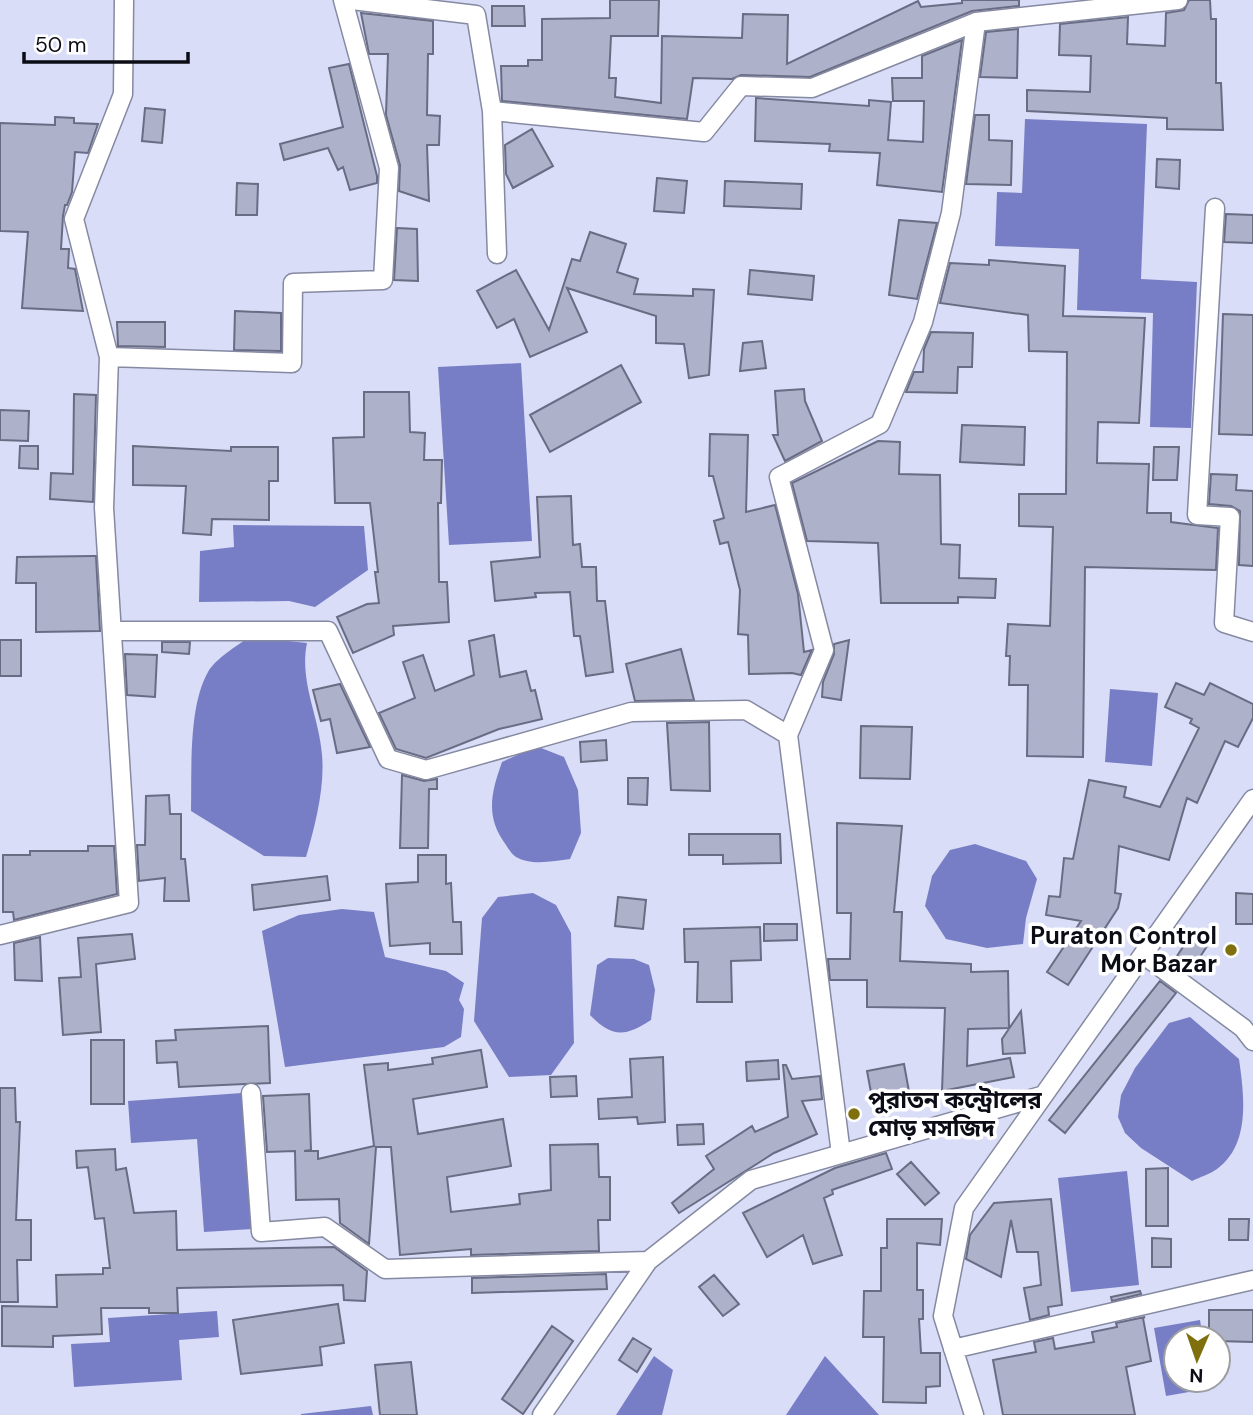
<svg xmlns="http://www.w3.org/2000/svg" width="1253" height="1415" font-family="'DM Sans','Noto Sans Bengali',sans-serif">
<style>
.water{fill:#777ec5}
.building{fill:#adb1ca;stroke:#696c83;stroke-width:2}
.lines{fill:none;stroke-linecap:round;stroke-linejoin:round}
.minor-casing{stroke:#8589a1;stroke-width:21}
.minor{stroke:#fff;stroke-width:18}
.poi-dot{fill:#7f6f0d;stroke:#fff;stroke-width:2.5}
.labels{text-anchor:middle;stroke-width:7;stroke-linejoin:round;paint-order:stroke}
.poi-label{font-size:24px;font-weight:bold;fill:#0b0c15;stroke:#fff;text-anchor:end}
</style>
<rect width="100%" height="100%" fill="#d9ddf7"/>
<path class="water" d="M1025,119l122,5 -6,155 56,3 -6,146 -41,-1 3,-114 -76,-3 2,-61 -84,-3 2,-54 25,1z
M521,363l11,178 -83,4 -11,-178z
M233,525l131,1 4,44 -53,37 -26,-6 -90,1 1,-51 34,-4z
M249,637l58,6c-8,38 12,73 15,112 3,32 -7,71 -16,102l-42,-1 -73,-45c1,-40 -3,-104 17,-139 7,-13 29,-26 41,-35z
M1110,689l48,4 -6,73 -47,-4z
M536,746l28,11 14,33 3,43 -11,26c-16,2 -39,7 -54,-2 -4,-2 -8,-9 -10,-12 -21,-28 -15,-52 -4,-83z
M975,844l51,17 11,18 -11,39 -3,26 -36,4 -41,-9 -21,-33 7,-30 18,-26z
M533,893l23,12 15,28 3,110 -23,32 -42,2 -35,-56 8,-103 16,-21z
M342,909l32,3 11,45 61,14 18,12 -5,17 5,9 -3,28 -17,10 -159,20 -23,-136 37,-16z
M608,958l26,1 15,6 6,25 -4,30c-25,16 -38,19 -61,-5l7,-50z
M1190,1017l49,42c5,36 12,85 -22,110 -7,5 -17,8 -25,12l-51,-33 -16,-15 -7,-16 3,-22 14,-27 34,-45z
M242,1093l10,136 -48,3 -7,-93 -66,4 -3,-42z
M1127,1171l12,114 -68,7 -13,-114z
M217,1311l2,26 -40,3 3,40 -108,7 -3,-43 39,-2 -2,-24z
M1200,1320l3,18h-27v42h35l1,8 -46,8 -12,-68z
M654,1356l19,14 -11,45h-46z
M825,1356l54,59h-93z
M371,1406l2,9h-72v-1z"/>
<path class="building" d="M610,0h49l-1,36h-47l-2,42h7l-1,19 46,6 1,-67 80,2 1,-24 45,1 -1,49 131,-63 3,6 41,-4v-3h57v6l-47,5 -162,66 -69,-2 -9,4 -39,-1 -6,41 -185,-18 -1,-35h27v-6h14v-41l68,-1z
M1189,0h21l1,19h5v64h5l2,47 -56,-1v-11l-140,-7v-21l63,2 1,-36 -32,-1 1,-31 68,-7 -1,27 38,2 1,-33 18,-3z
M492,6h32l1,20h-33z
M361,13l72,8v33h-5l-1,61 13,1 -1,29h-12l2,56 -30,-10 1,-26 -14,-50 2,-61h-19z
M1018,29l-1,49 -37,-1 6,-45z
M962,40l-20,152 -65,-7 3,-32 -51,-2 1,-7 -75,-3 1,-43 113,8v-6l22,2 -3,38 35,2 1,-41h-31l-1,-23h30v-22z
M349,64l28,112v7l-27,7 -7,-23 -5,3 -10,-22 -44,12 -4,-16 63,-17 -14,-59z
M145,108l20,2 -3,33 -20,-2z
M975,115h14v25l23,1 -1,44 -45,-1z
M55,117l19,1v5l24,1 -10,29 -13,-1 -3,40 -5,13h-2l-2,11 -2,33h8l-1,19 7,1 8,42 -61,-3 6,-76 -28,-1v-108l55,2z
M532,129l21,37 -40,22 -7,-14 -1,-29z
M1157,159l23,1 -1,29 -23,-2z
M657,178l30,3 -3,32 -30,-2z
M725,181l77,3 -1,25 -77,-3z
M237,183l21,1 -1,31h-21z
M1226,214l27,1v28l-29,-1z
M899,220l38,3 -20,76 -28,-4z
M397,228l20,1 1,52 -24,-1z
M590,232l36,12 -9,28 21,7 -4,15 59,2v-7l21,1 -5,85 -20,3 -5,-34 -28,-1v-27l-89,-28 20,44 -57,25 -16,-38 -17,9 -20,-37 39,-21 33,60 23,-71 8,2z
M989,260l76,6 -2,50 82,2 -6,105 -41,-1 -1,41 52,1 -2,49h24v9l47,6 -2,42 -131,-3 -2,190 -56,-1 1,-71h-19l1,-29h-4l2,-32 42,2 3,-99 -34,-1v-32h47l1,-142 -38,-1 -1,-36 -88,-12 10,-40 39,2z
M750,270l64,6 -2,24 -64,-6z
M235,311l46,2v38l-47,-1z
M1223,314l30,1v120l-34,-1z
M117,322h48v25l-47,-1z
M931,332l42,1 -1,34h-14l-1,26 -51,-1 8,-20h9l1,-23z
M762,341l4,27 -26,3 3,-28z
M621,365l20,37 -91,50 -20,-37z
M804,389l1,12 17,40 -37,20 -12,-26h5l-3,-44z
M364,392h45l1,40 15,1 -1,27h18l-1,43h-3l1,79h8l2,40 -56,4 1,9 -41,18 -16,-36 30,-13 12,-1 -4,-31h3l-8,-69h-35l-2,-65 31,-1z
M74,394l22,1 -3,107 -43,-3 1,-26 22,1z
M0,410l29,1 -1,30 -28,-1z
M962,425l63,2 -1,38 -64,-3z
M710,434l38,1 -2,77 29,-7 23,89 6,58 8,-2 -11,25 -9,-2 -43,1 -1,-39 -10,-1 2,-44 -12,-48 -8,2 -6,-23 10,-3 -11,-42h-4z
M878,441l22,1 -1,32 41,1 1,69 19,1 -1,33 37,1 -1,19 -37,-1v6h-77l-3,-60 -71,-2 -15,-58z
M20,446h18v23l-19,-1z
M133,446l98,5v-4h47v34h-9v39l-57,-1 -1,16 -28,-2 3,-47 -53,-1z
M1154,447h25l-2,33h-24z
M1211,474l26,1 -1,15 17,1v75l-14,-1 1,-54 -9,-5 -22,-2z
M571,496l2,49 7,-1 2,23h14l1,34h8l8,71 -27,4 -6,-40h-6l-4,-44 -35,1 1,4 -41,4 -4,-39 49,-5 -3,-60z
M93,556h3l4,75 -64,1v-49h-20l1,-26z
M494,635l6,42 26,-6 5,20 4,-1 7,29 -43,10 -73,29 -30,-9 -17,-36 36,-15 -12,-36 20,-7 12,36 39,-16 -5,-34z
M0,640h21v36h-21z
M849,640l-8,60 -19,-3 1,-15 11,-28v-10z
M162,642h28l-1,12 -27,-2z
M681,649l13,51 -59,1 -9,-37z
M125,654l32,1 -2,42 -28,-2z
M1176,683l28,12 6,-12 43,21v14l-15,29 -13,-6 -28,62 -10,-5 -18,62 -50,-14 -4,47 6,1 -3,14 -50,77 -21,-13 34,-51 -35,-6 3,-19 11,1 4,-39 9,1 16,-79 37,7 -2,10 36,10 39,-79 -9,-5 2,-4 -27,-12z
M340,684l30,63 -33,6 -7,-34 -9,2 -8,-31z
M709,722l1,69 -39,-1 -4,-67z
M861,726l51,1 -2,52 -50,-1z
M606,740l1,20 -26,2 -1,-20z
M402,775l22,6 13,-2v10h-8l-1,59h-28z
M628,778h20l-1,27 -19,-1z
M169,795l1,19h11v45h4l4,42h-25l1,-23 -26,3 -2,-36h8l1,-49z
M837,823l65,3 -8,86h8l-2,49 71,3v8l37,-1 1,57 -41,1 -1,37 43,-8 4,19 -72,14 3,-83 -78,-1v-27h-37l-2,-21h22l1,-46h-14z
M689,834h91l1,29 -58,1v-9h-34z
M88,846h26l3,48 -103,26 -1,-8h-10v-57h27v-4h58z
M418,855h28v29l5,-1 2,39h8l1,32h-32v-11l-40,3 -4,-62 32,-2z
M327,876l3,24 -76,10 -2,-25z
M1236,893l17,1v30h-17z
M618,897l28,3 -3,29 -28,-3z
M764,924h33v16l-33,1z
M760,927l1,33 -30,1 1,41h-35l1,-40h-13l-1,-33z
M1193,932l16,11 -20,31 -16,-12z
M132,934l3,25 -39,5 5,68 -38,3 -4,-57 22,-1 -3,-39z
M40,937l2,44 -27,-1 -1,-37z
M1160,981l16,12 -111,140 -16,-13z
M1021,1011l4,42 -22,1 -1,-15z
M268,1026l2,57 -91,4 -2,-25 -20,1 -1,-22 20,-1 -1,-10z
M91,1040h33v64h-33z
M481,1050l6,37 -74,12 5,35 85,-15 8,47 -64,11 4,35 69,-8 -1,-10 32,-4 -1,-45 48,-1 1,33h11v43h-12l1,31 -128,4v-6l-71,6 -9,-108h-15l-7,97 -29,-21 -1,-24 -43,1 -1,-49 -28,1 -4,-56 46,-2 2,56 -7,1h14v8l56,-13 -10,-81 24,-2v7l45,-6 -1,-6z
M663,1057l2,65 -27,2 -1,-7 -38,2 -1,-20 34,-2 -2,-38z
M778,1060l1,19 -32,2 -1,-19z
M904,1064l6,33 -37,6 -6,-32z
M783,1065h3l6,14 28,-3 2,23 -20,2 15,33 -43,19 -95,60 -7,-10 42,-34 -8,-13 46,-30 3,6 33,-15z
M576,1076l1,20 -26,1 -1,-20z
M0,1088h15l1,34h4l-4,98h15v40h-14l1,42h-18z
M703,1124l1,20 -26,1 -1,-20z
M115,1149l1,21 10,-2 8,45 42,-2 1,39 157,-3 33,24 -2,30 -21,-1 -1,-15 -166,3 1,25h-29v-5h-48l1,26 -49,2v11l-51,-1v-40l55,1 -1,-32 47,-1v-6h7l-6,-50 -9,1 -7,-52 -11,1 -1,-17z
M886,1153l6,16 -60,21 1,4 -9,4 18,57 -29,9 -10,-29 -36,22 -24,-44 92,-45z
M911,1162l28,31 -14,12 -28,-31z
M1168,1168v58h-22v-57z
M1051,1199l11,106 -14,2 1,8 -19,5 -6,-32 17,-3 -3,-33h-21l-6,-32 -10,57 -35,-18 4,-24 24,-32z
M887,1219h55l-2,26 -23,-2v47h6v29h-4l2,34h19v33l-14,1v16l-43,-1 1,-65h-21l1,-46h17v-43h6z
M1229,1219h20l-1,21h-19z
M1152,1238l19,1v28h-19z
M606,1274l1,15 -135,4v-15z
M714,1275l25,29 -16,12 -24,-29z
M1140,1291l1,3 -29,7 -1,-4z
M338,1304l6,39 -24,4 2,18 -81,9 -8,-54z
M1209,1310h44v32l-35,-1v-3h-9z
M1145,1317l-2,1 8,43 -25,6 9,48h-132l-10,-55 43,-8 -2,-10 19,-4 2,11 39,-7 -2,-10 25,-5 -1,-4z
M552,1326l21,15 -50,73 -21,-15z
M633,1338l18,11 -14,23 -18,-12z
M411,1362l6,53h-37l-5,-50z"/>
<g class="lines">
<defs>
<path id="minor" d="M352,0l124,15 16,96 212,21 37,-46 71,2 164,-66 202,-22
M492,111l5,143
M1215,208l-18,307 33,2 -6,106 29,9
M109,357l183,6 1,-80 90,-3 6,-112 -46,-168
M112,631h216l60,128 38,11 205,-58 115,-2 42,25
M0,935l129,-32 -25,-395 5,-151 -35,-138 49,-125 1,-94
M1144,955l99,73 10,13
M251,1093l10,139 64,-5 60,42 263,-8
M841,1154l-53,-419 36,-85 -45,-173 101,-53 43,-102 28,-109 25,-191
M953,1349l300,-69
M542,1415l106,-154 103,-81 290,-84
M974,1415l-31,-99 21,-108 289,-409"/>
</defs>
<use href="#minor" class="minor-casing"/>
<use href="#minor" class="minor"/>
</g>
<g class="poi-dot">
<circle cx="1231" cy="950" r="7"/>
<circle cx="854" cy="1114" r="7"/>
</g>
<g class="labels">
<g class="poi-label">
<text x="1217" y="944">Puraton Control<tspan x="1217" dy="28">Mor Bazar</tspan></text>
<text x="868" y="1108" text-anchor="start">পুরাতন কন্ট্রোলের<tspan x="868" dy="28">মোড় মসজিদ</tspan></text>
</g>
</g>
<g transform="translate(1197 1359) rotate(182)"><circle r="33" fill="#ffffff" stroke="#9d9ea1" stroke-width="2"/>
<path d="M0-5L12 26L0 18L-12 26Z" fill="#7f6f0d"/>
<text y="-10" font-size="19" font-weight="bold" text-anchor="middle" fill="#0b0c15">N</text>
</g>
<path d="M24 52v10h164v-10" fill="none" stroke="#0b0c15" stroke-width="3.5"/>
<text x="35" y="52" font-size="21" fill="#0b0c15" stroke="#ffffff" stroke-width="5" paint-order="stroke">50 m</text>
</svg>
